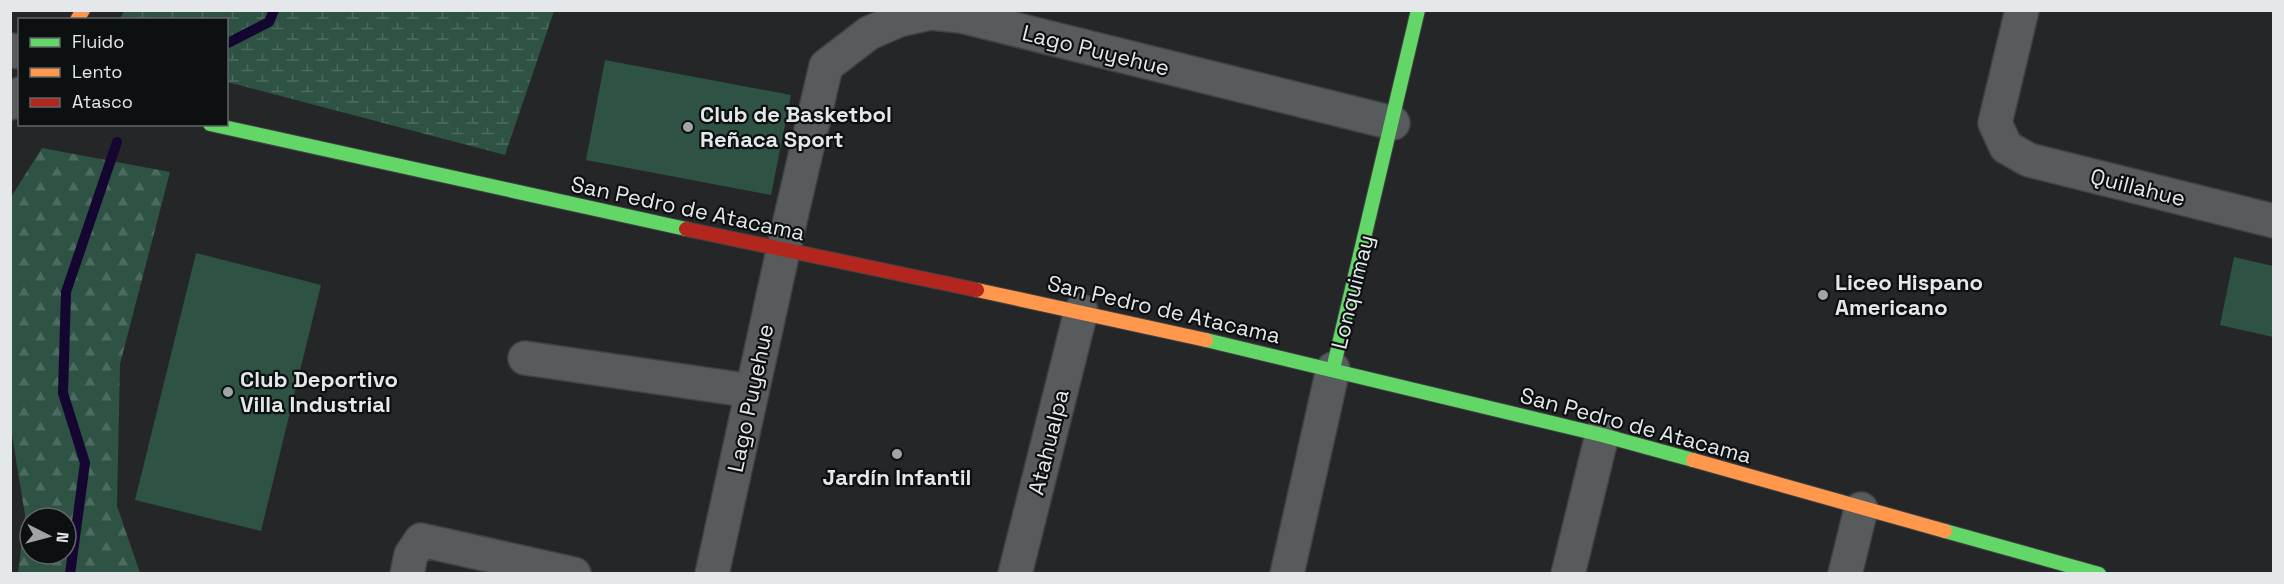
<svg xmlns="http://www.w3.org/2000/svg" width="2284" height="584" font-family="'Space Grotesk',sans-serif">
<style>
.forest{fill:url(#forest-firs);fill-rule:evenodd}
.wetland{fill:url(#wetland-marsh)}
.pitch{fill:#2e5243}
.lines{fill:none;stroke-linecap:round;stroke-linejoin:round}
.stream{stroke:#150531;stroke-width:10}
.street-casing{stroke:#404244;stroke-width:36}
.fast-casing{stroke:#404244;stroke-width:16}
.slow-casing{stroke:#404244;stroke-width:16}
.jam-casing{stroke:#404244;stroke-width:16}
.street{stroke:#585b5c;stroke-width:33}
.fast{stroke:#63d668;stroke-width:14}
.slow{stroke:#ff974d;stroke-width:14}
.jam{stroke:#b3261e;stroke-width:14}
.poi-dot{fill:#a1a4a6;stroke:#0d1011;stroke-width:2}
.labels{text-anchor:middle;stroke-width:4.5;stroke-linejoin:round;paint-order:stroke}
.street-label{font-size:22px;fill:#e4e8ea;stroke:#0d1011}
.poi-label{font-size:22px;font-weight:bold;fill:#e4e8ea;stroke:#0d1011;text-anchor:start}
</style>
<defs>
<pattern id="forest-firs" width="22" height="20" patternUnits="userSpaceOnUse" patternTransform="scale(1.5)"><rect width="22" height="20" fill="#2e5243"/><path d="M5 1l3.5 6h-7zM16 11l3.5 6h-7z" fill="#4c6b5e"/></pattern>
<pattern id="wetland-marsh" width="20" height="14" patternUnits="userSpaceOnUse" patternTransform="scale(1.5)"><rect width="20" height="14" fill="#2e5243"/><path d="M1 5h8M5 5V1M11 12h8M15 12V8" fill="none" stroke="#4c6b5e"/></pattern>
</defs>
<rect width="100%" height="100%" fill="#242628"/>
<path class="forest" d="M42,148l128,24 -50,192 -3,142 23,67h-122l7,-58 -14,-86v-232zM30,518h36v36h-36z"/>
<path class="wetland" d="M124,11l430,-1v1l-49,144 -278,-73 -1,-62 -106,-1z"/>
<path class="pitch" d="M605,60l186,35 -20,100 -185,-35z
M196,253l125,32 -60,246 -126,-31z
M2234,257l39,9v71l-53,-12z"/>
<g class="lines">
<path class="stream" d="M226,44l43,-22 5,-12
M70,574l15,-111 -22,-70 3,-101 51,-150"/>
<defs>
<path id="street" d="M2022,10l-27,113 11,24 23,13 245,61
M10,50l10,2
M10,103l10,-9
M525,358l227,33
M407,574l4,-19 10,-15 153,34
M712,574l71,-323 43,-185 43,-33 30,-13 32,-7 30,3 432,107
M1015,574l66,-263
M1287,574l46,-205
M1568,574l34,-139
M1845,574l16,-65"/>
<path id="fast" d="M210,124l476,105
M1206,340l396,95 91,25
M1333,369l85,-359
M1945,531l154,43"/>
<path id="slow" d="M77,20l6,-10
M977,290l229,50
M1693,460l252,71"/>
<path id="jam" d="M686,229l291,61"/>
</defs>
<use href="#street" class="street-casing"/>
<use href="#fast" class="fast-casing"/>
<use href="#slow" class="slow-casing"/>
<use href="#jam" class="jam-casing"/>
<use href="#street" class="street"/>
<use href="#fast" class="fast"/>
<use href="#slow" class="slow"/>
<use href="#jam" class="jam"/>
</g>
<g class="poi-dot">
<circle cx="688" cy="127" r="6"/>
<circle cx="1823" cy="295" r="6"/>
<circle cx="228" cy="392" r="6"/>
<circle cx="897" cy="454" r="6"/>
</g>
<g class="labels">
<g class="street-label">
<text transform="translate(1096 50) rotate(14)" y="8">Lago Puyehue</text>
<text transform="translate(2138 187) rotate(14)" y="8">Quillahue</text>
<text transform="translate(688 208) rotate(12)" y="8">San Pedro de Atacama</text>
<text transform="translate(1352 292) rotate(-76)" y="8">Lonquimay</text>
<text transform="translate(1164 309) rotate(13)" y="8">San Pedro de Atacama</text>
<text transform="translate(750 398) rotate(-78)" y="8">Lago Puyehue</text>
<text transform="translate(1636 425) rotate(15)" y="8">San Pedro de Atacama</text>
<text transform="translate(1048 442) rotate(-76)" y="8">Atahualpa</text>
</g>
<g class="poi-label">
<text x="700" y="122">Club de Basketbol<tspan x="700" dy="25">Reñaca Sport</tspan></text>
<text x="1835" y="290">Liceo Hispano<tspan x="1835" dy="25">Americano</tspan></text>
<text x="240" y="387">Club Deportivo<tspan x="240" dy="25">Villa Industrial</tspan></text>
<text x="897" y="485" text-anchor="middle">Jardín Infantil</text>
</g>
</g>
<rect width="2284" height="584" fill="none" stroke="#e4e8ea" stroke-width="24"/>
<rect x="18" y="18" width="210" height="108" fill="#0d1011" stroke="#636668" stroke-width="1.5"/>
<rect x="30" y="38" width="30" height="9" fill="#63d668" stroke="#636668" stroke-width="1.5"/>
<text x="72" y="48" font-size="18" fill="#e4e8ea">Fluido</text>
<rect x="30" y="68" width="30" height="9" fill="#ff974d" stroke="#636668" stroke-width="1.5"/>
<text x="72" y="78" font-size="18" fill="#e4e8ea">Lento</text>
<rect x="30" y="98" width="30" height="9" fill="#b3261e" stroke="#636668" stroke-width="1.5"/>
<text x="72" y="108" font-size="18" fill="#e4e8ea">Atasco</text>
<g transform="translate(48 536) rotate(96)"><circle r="28" fill="#0d1011" stroke="#636668" stroke-width="1.5"/>
<path d="M0-4.5L10 22L0 15L-10 22Z" fill="#a1a4a6"/>
<text y="-9" font-size="16" font-weight="bold" text-anchor="middle" fill="#e4e8ea">N</text>
</g>
</svg>
